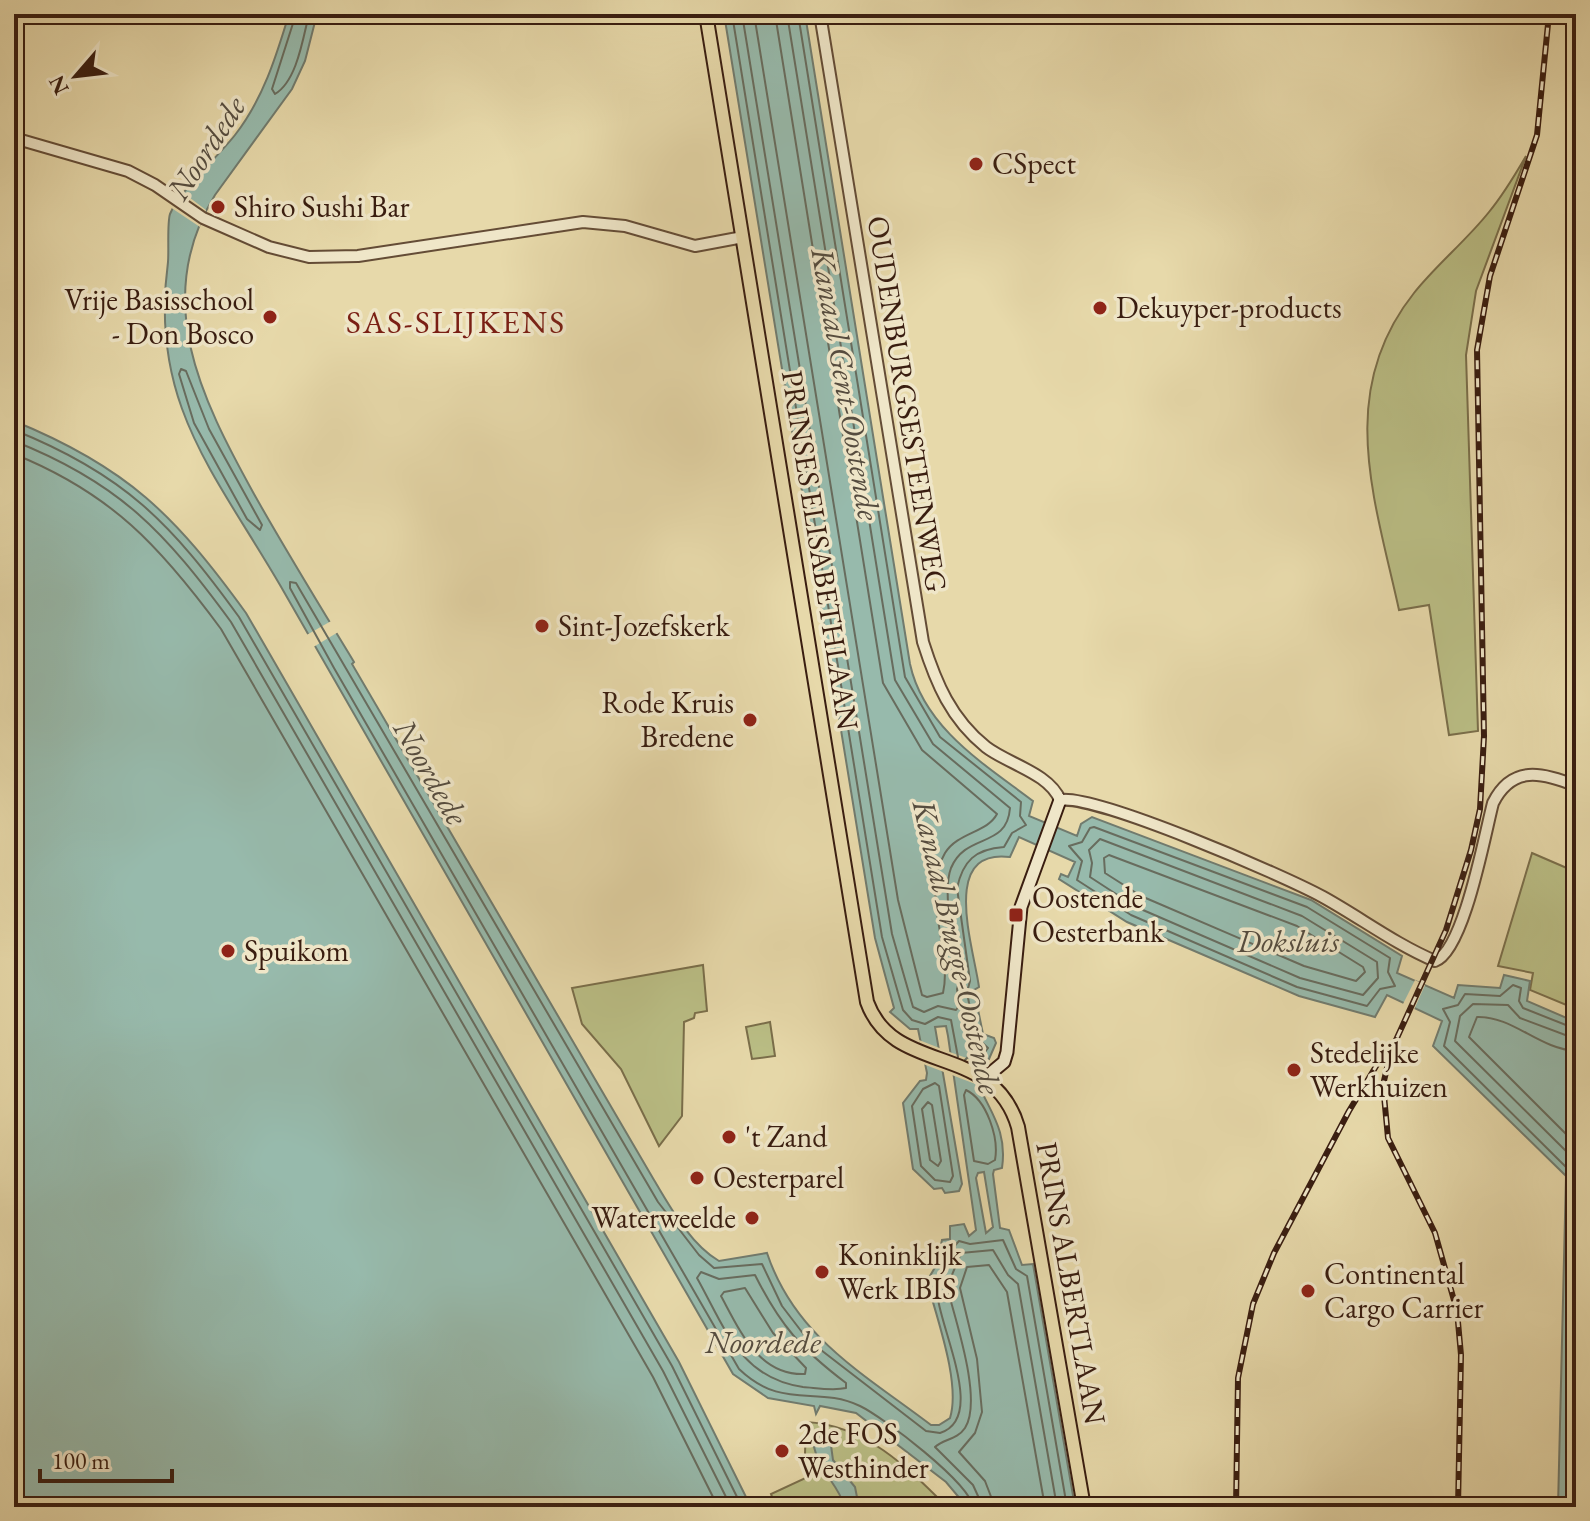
<svg xmlns="http://www.w3.org/2000/svg" width="1590" height="1521" font-family="'EB Garamond',serif">
<style>
.green{fill:#babe85;stroke:#7a6e4a;stroke-width:2}
.water{fill:#97baac;stroke:#717b6e;stroke-width:2;fill-rule:evenodd}
.pier{fill:#e7d9aa}
.lines{fill:none;stroke-linecap:round;stroke-linejoin:round}
.shore{stroke:#686c5e;stroke-width:2}
.tertiary-casing{stroke:#644c36;stroke-width:14}
.secondary-casing{stroke:#391d10;stroke-width:15}
.primary-casing{stroke:#391d10;stroke-width:16}
.tertiary{stroke:#efe6c8;stroke-width:10}
.secondary{stroke:#efe6c8;stroke-width:11}
.primary{stroke:#e7d9aa;stroke-width:12}
.rail-casing{stroke:#391d10;stroke-width:6}
.rail{stroke:#efe6c8;stroke-width:3;stroke-dasharray:9;stroke-linecap:butt}
.poi-dot{fill:#8f2418;stroke:#efe6c8;stroke-width:3}
.labels{text-anchor:middle;stroke-width:7;stroke-linejoin:round;paint-order:stroke}
.poi-label{font-size:30px;fill:#391d10;stroke:#efe6c8;text-anchor:start}
.street-label{font-size:30px;fill:#391d10;stroke:#efe6c8}
.water-label{font-size:32px;font-style:italic;fill:#554c3f;stroke:#efe6c8}
.neighbourhood-label{font-size:32px;letter-spacing:2px;fill:#7a1f14;stroke:#efe6c8}
</style>
<rect width="100%" height="100%" fill="#e7d9aa"/>
<filter id="stains"><feTurbulence type="fractalNoise" baseFrequency=".0025" numOctaves="4"/><feColorMatrix values="0 0 0 0 .2 0 0 0 0 .09 0 0 0 0 .02 0 0 0 .5 -.17"/></filter>
<radialGradient id="worn" r=".72"><stop offset=".6" stop-color="#630" stop-opacity="0"/><stop offset="1" stop-color="#630" stop-opacity=".3"/></radialGradient>
<path class="green" d="M1526,156l-50,135 -10,64 12,376 -29,4 -20,-130 -30,5c-24,-110 -64,-218 15,-317 23,-29 52,-52 75,-81 14,-17 26,-37 37,-56z
M1532,853l44,19v137l-46,-19 3,-17 -35,-7z
M703,965l4,46 -12,2 -1,5 -10,4 -2,94 -23,30 -38,-77 -39,-45 -10,-36z
M770,1022l5,34 -23,3 -6,-32z
M806,1422c59,3 100,44 141,85h-171l-5,-13 39,-18 -5,-22z"/>
<path class="water" d="M289,14h28l-12,47 -13,28 -77,106c-64,104 -14,203 39,299 32,57 66,112 100,168l-2,2 302,516c17,28 36,64 65,81l48,-8c28,84 97,121 164,172h8l11,-7c11,-35 -14,-102 -23,-137l10,-17 5,-24 8,-1v-13l14,-2 5,12 7,-6 -28,-194 -2,-10 -11,1 27,157 -3,7 -14,2 -3,-5 -8,1 -21,-20 -10,-66 17,-22 6,-1 1,-7 -9,-44h-8l-20,-17 4,-4 -19,-70 -151,-924h81l105,650c14,64 74,100 123,137l-4,15 48,20 4,-12 11,-7 219,83 91,56 -5,17 57,25 4,-13 42,3 4,-13 26,6 -3,20 49,21v485h-18l8,-331 -133,-130 9,-25 -55,-26 -12,22 -76,-21 -172,-74 -68,-43 2,-5 7,3 7,-15 -56,-25 -9,20c-70,-9 -37,88 -31,130l-5,3 9,44 11,4 2,5 -7,16 -17,3c7,41 37,59 30,106l-8,2 -1,4 7,54 9,2 13,35 11,-1 42,243h-108l-21,-25 -90,-69 -36,-7 -4,8 -2,-8 -46,-8 -35,-24 -453,-789c-66,-113 -131,-183 -112,-323 1,-12 -1,-39 2,-48 10,-24 47,-56 65,-79 28,-36 41,-78 54,-121zM984,1172l9,55 -7,6 -10,-55 2,-5z
M14,421c113,46 161,94 232,192l433,749 72,145h-737z
M821,1434l9,4 3,22 22,27 4,20h-14c-7,-23 -26,-36 -31,-60z"/>
<path class="pier" d="M181,191l25,19 -6,17 -30,-20z
M333,620l7,11 -30,18 -7,-12z
M1415,980l10,5 -12,27 -11,-6z
M919,1040l23,9 4,24 -2,-23 31,11 3,24 -55,-21z"/>
<g class="lines">
<path class="shore" d="M296,14l-24,75 3,5c22,-13 28,-56 34,-80
M732,14l150,923 21,73 9,10 13,4 13,-7 13,3 7,37
M742,14l150,920 21,73 11,5 14,-6 18,4 3,-4 -2,-17 3,-10c-4,-30 -19,-84 -9,-111 15,-36 56,-19 59,-60l-77,-64 -38,-64 -108,-666
M754,14l144,886 24,95 5,2 16,-4c10,-44 -23,-98 2,-140 13,-21 42,-20 52,-39l-75,-64 -39,-67 -108,-669
M798,14l107,663 35,60 81,65 -1,14 6,9 -14,8 -8,14c-29,2 -41,14 -47,41l13,93 -3,11 8,44 13,12 -3,4 -14,2 -6,6
M181,369l5,2 23,58 53,96 -2,5 -13,-11 -53,-96 -15,-49z
M14,430c110,44 157,93 225,187l433,749 70,141
M14,441c106,42 151,91 217,181l432,749 68,136
M14,454c97,39 146,92 207,175l432,748 65,130
M1094,827l213,80 83,51 -2,14 7,14 -15,3 -13,17 -70,-19 -166,-72 -54,-35 5,-19 -13,-15 13,-4 8,-14z
M1100,839l202,77 75,46 1,16 -15,17 -63,-17 -164,-71 -46,-30 2,-14 -3,-13z
M1109,855l188,71 66,41 2,5 -9,9 -52,-15 -163,-70 -36,-23 -1,-15z
M1576,1039l-56,-21 -12,-13 -35,-1 -13,12 -5,25 121,120
M1576,1051c-37,-2 -63,-35 -99,-34l-8,20 107,107
M935,1083l4,3 14,90 -3,6 -15,-2 -14,-14 -9,-60 11,-17z
M966,1090c21,10 33,48 29,70l-7,4 -14,-3 -10,-66z
M928,1102l4,3 9,56 -3,5 -8,-6 -8,-51z
M701,1272l18,7 36,-4c25,50 46,74 91,108v5c-13,3 -29,0 -43,-1 -63,-9 -78,-59 -106,-109z
M745,1288l28,45 33,35 -1,6c-46,2 -65,-43 -84,-78l3,-4z
M973,1507c-3,-24 -90,-90 -113,-101 -44,-21 -77,5 -121,-37l-405,-701 -44,-80v-6l6,1 362,619 41,53 15,13 48,-4 20,42 26,34 118,91 14,2c50,-16 -7,-115 -3,-149 3,-17 11,-32 22,-43l11,3 33,-4 13,29 11,7 40,231
M983,1507l-10,-22 -38,-38c8,-8 22,-7 30,-19 18,-28 -10,-109 -18,-141l14,-34 32,-3 15,25 10,9 39,223
M995,1507l-10,-26 -26,-29 16,-19 7,-21 -5,-53 -17,-71 7,-21 22,-2 18,27 38,215
M1566,1507l8,-332 -130,-129 6,-24 -7,-13 15,-4 7,-11 35,2 13,-11 8,3 -2,13 4,7 53,21"/>
<defs>
<path id="tertiary" d="M820,14l103,628c13,41 28,77 63,105 22,17 63,26 74,53 36,-6 225,76 263,97 38,21 72,47 112,64 29,-10 50,-128 58,-158 19,-38 49,-31 83,-17
M14,138l114,33 27,14 48,33 66,29 40,10 49,-1 225,-34 42,4 70,20 48,-9"/>
<path id="secondary" d="M986,1077l18,-15 3,-10 14,-145 39,-107"/>
<path id="primary" d="M706,14l161,988c27,75 126,39 151,125l66,380"/>
</defs>
<use href="#tertiary" class="tertiary-casing"/>
<use href="#secondary" class="secondary-casing"/>
<use href="#primary" class="primary-casing"/>
<use href="#tertiary" class="tertiary"/>
<use href="#secondary" class="secondary"/>
<use href="#primary" class="primary"/>
<defs>
<path id="rail" d="M1236,1507l2,-129 15,-74 21,-51 75,-142 35,-58
M1458,1507l3,-152 -4,-44 -22,-78 -47,-95 -5,-53 8,-34 55,-121 25,-80 9,-41 4,-73 -7,-386 13,-74 47,-141 12,-121"/>
</defs>
<use href="#rail" class="rail-casing"/>
<use href="#rail" class="rail"/>
</g>
<g class="poi-dot">
<circle cx="976" cy="164" r="8"/>
<circle cx="218" cy="207" r="8"/>
<circle cx="1100" cy="308" r="8"/>
<circle cx="270" cy="317" r="8"/>
<circle cx="542" cy="626" r="8"/>
<circle cx="750" cy="720" r="8"/>
<rect x="1008" y="907" width="16" height="16" rx="4"/>
<circle cx="228" cy="951" r="8"/>
<circle cx="1294" cy="1070" r="8"/>
<circle cx="729" cy="1137" r="8"/>
<circle cx="697" cy="1178" r="8"/>
<circle cx="752" cy="1218" r="8"/>
<circle cx="822" cy="1272" r="8"/>
<circle cx="1308" cy="1291" r="8"/>
<circle cx="782" cy="1451" r="8"/>
</g>
<g class="labels">
<g class="poi-label">
<text x="992" y="174">CSpect</text>
<text x="234" y="217">Shiro Sushi Bar</text>
<text x="254" y="310" text-anchor="end">Vrije Basisschool<tspan x="254" dy="34">- Don Bosco</tspan></text>
<text x="1116" y="318">Dekuyper-products</text>
<text x="558" y="636">Sint-Jozefskerk</text>
<text x="734" y="713" text-anchor="end">Rode Kruis<tspan x="734" dy="34">Bredene</tspan></text>
<text x="1032" y="908">Oostende<tspan x="1032" dy="34">Oesterbank</tspan></text>
<text x="244" y="961">Spuikom</text>
<text x="1310" y="1063">Stedelijke<tspan x="1310" dy="34">Werkhuizen</tspan></text>
<text x="745" y="1147">'t Zand</text>
<text x="713" y="1188">Oesterparel</text>
<text x="736" y="1228" text-anchor="end">Waterweelde</text>
<text x="838" y="1265">Koninklijk<tspan x="838" dy="34">Werk IBIS</tspan></text>
<text x="1324" y="1284">Continental<tspan x="1324" dy="34">Cargo Carrier</tspan></text>
<text x="798" y="1444">2de FOS<tspan x="798" dy="34">Westhinder</tspan></text>
</g>
<g class="street-label">
<text transform="translate(907 404) rotate(81)" y="10">OUDENBURGSESTEENWEG</text>
<text transform="translate(820 550) rotate(81)" y="10">PRINSES ELISABETHLAAN</text>
<text transform="translate(1071 1283) rotate(80)" y="10">PRINS ALBERTLAAN</text>
</g>
<g class="water-label">
<text transform="translate(206 148) rotate(-57)" y="11">Noordede</text>
<text transform="translate(846 384) rotate(80)" y="11">Kanaal Gent-Oostende</text>
<text transform="translate(431 772) rotate(60)" y="11">Noordede</text>
<text x="1288" y="952">Doksluis</text>
<text transform="translate(957 947) rotate(77)" y="11">Kanaal Brugge-Oostende</text>
<text x="763" y="1353">Noordede</text>
</g>
<g class="neighbourhood-label">
<text x="456" y="333">SAS-SLIJKENS</text>
</g>
</g>
<rect width="1590" height="1521" fill="none" stroke="#e7d9aa" stroke-width="48"/>
<rect x="16" y="16" width="1558" height="1489" fill="none" stroke="#391d10" stroke-width="4"/>
<rect x="24" y="24" width="1542" height="1473" fill="none" stroke="#391d10" stroke-width="2"/>
<g transform="translate(76 76) rotate(242)" stroke="#efe6c8" stroke-width="6" paint-order="stroke">
<path d="M0-6L14 30L0 20L-14 30Z" fill="#391d10"/>
<text y="-12" font-size="22" font-weight="bold" text-anchor="middle" fill="#391d10">N</text>
</g>
<path d="M40 1469v12h132v-12" fill="none" stroke="#391d10" stroke-width="4"/>
<text x="52" y="1469" font-size="24" fill="#391d10" stroke="#efe6c8" stroke-width="6" paint-order="stroke">100 m</text>
<rect width="100%" height="100%" filter="url(#stains)"/>
<rect width="100%" height="100%" fill="url(#worn)"/>
</svg>
